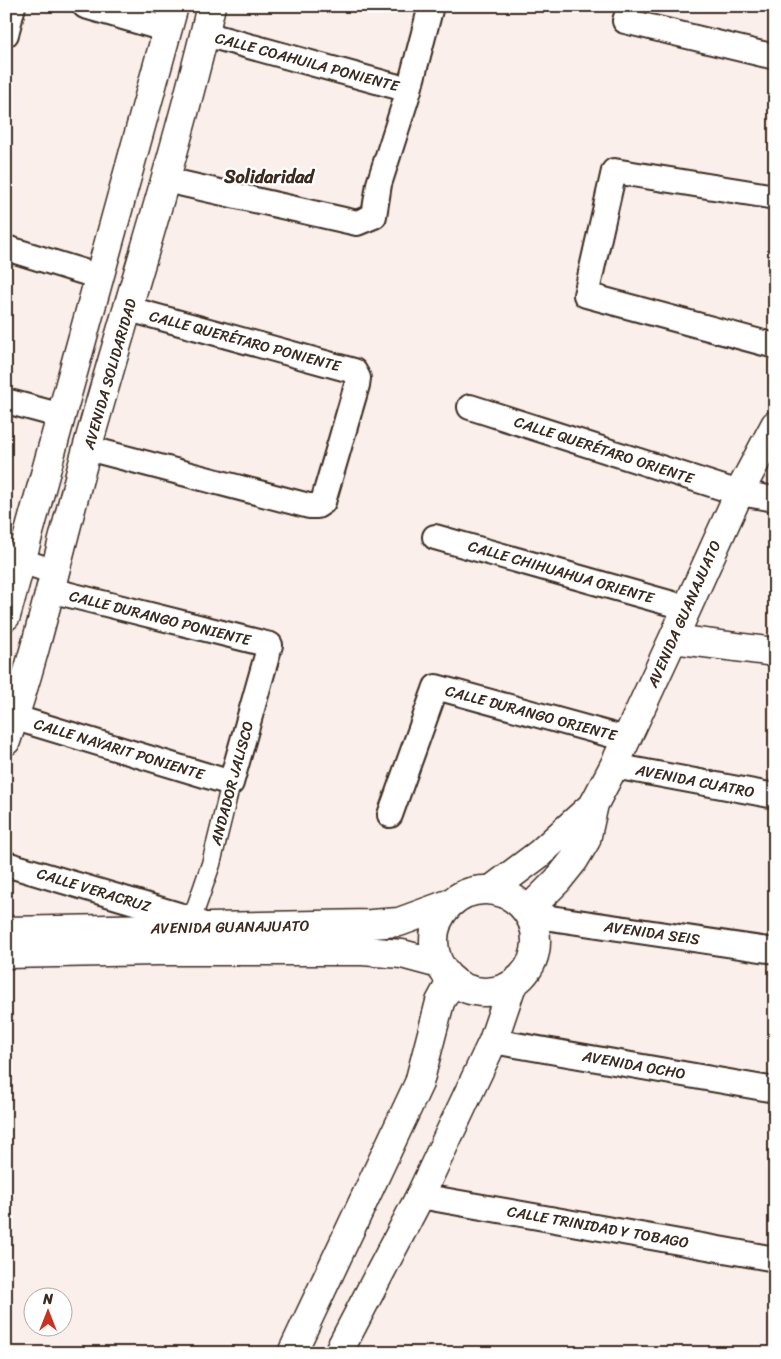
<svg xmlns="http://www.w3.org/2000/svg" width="781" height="1359" font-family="Sriracha,sans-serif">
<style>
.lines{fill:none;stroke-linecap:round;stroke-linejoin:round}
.pedestrian-casing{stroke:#3b2a1e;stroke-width:21}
.minor-casing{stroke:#3b2a1e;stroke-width:28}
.tertiary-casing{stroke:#3b2a1e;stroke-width:31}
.pedestrian{stroke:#fff;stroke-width:18}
.minor{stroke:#fff;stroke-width:24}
.tertiary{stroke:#fff;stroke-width:28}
.labels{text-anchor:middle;stroke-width:4.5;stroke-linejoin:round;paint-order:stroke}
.street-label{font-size:15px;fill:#3b2a1e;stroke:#fff}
.quarter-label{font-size:18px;font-weight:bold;fill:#3b2a1e;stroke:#fff}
</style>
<rect width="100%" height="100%" fill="#faefeb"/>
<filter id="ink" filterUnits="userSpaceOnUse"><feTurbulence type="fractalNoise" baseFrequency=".02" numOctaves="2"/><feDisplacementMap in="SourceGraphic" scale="10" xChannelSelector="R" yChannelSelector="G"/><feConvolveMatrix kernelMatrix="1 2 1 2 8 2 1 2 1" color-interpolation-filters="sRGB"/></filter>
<g filter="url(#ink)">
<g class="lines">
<defs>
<path id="pedestrian" d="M192,919l19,-55 20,-81"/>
<path id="minor" d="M85,6l83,24
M630,6l-5,15 150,36
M6,34l7,-28
M205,34l204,56
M166,180l191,43 17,-7 5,-32 30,-94 22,-84
M775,197l-161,-26 -28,124 189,51
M6,248l94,29
M6,401l56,15
M470,407l269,86 36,6
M87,448l222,58h8l6,-4 34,-117 1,-7 -4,-7 -225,-62
M435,537l252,71
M6,556l49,16
M6,715l225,68 39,-138 -220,-55
M614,766l161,30
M390,815l46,-128 190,52
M6,864l186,55 11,6
M530,915l245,36
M493,1041l282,49
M420,1196l355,63"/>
<path id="tertiary" d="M6,616l168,-610
M673,639l102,13
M6,741c33,-94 54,-196 81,-292 41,-148 89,-293 124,-443
M434 941a51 51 0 1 1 102 0a51 51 0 1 1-102 0Z
M491,890l48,-36 55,-50
M527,911l31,-31 16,-20 12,-20 8,-36 20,-38 59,-127 66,-146 36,-68
M6,931l365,-7 28,-2 52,-19
M6,954l151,-3h205l40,3 37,10
M292,1353l127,-270 21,-81 12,-22
M338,1353l82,-157 73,-155 19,-56"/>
</defs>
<use href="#pedestrian" class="pedestrian-casing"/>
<use href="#minor" class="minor-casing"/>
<use href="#tertiary" class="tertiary-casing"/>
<use href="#pedestrian" class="pedestrian"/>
<use href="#minor" class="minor"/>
<use href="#tertiary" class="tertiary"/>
</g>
</g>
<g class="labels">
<g class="street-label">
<text transform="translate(307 62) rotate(15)" y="5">CALLE COAHUILA PONIENTE</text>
<text transform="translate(245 341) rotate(15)" y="5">CALLE QUERÉTARO PONIENTE</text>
<text transform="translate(110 374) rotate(-74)" y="5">AVENIDA SOLIDARIDAD</text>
<text transform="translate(604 450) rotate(18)" y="5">CALLE QUERÉTARO ORIENTE</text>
<text transform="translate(561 572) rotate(16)" y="5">CALLE CHIHUAHUA ORIENTE</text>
<text transform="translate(684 614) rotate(-66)" y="5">AVENIDA GUANAJUATO</text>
<text transform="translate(160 618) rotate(14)" y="5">CALLE DURANGO PONIENTE</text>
<text transform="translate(531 713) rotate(15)" y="5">CALLE DURANGO ORIENTE</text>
<text transform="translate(119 749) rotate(17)" y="5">CALLE NAYARIT PONIENTE</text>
<text transform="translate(695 781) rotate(11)" y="5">AVENIDA CUATRO</text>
<text transform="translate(232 783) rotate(-75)" y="5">ANDADOR JALISCO</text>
<text transform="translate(94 890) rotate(17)" y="5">CALLE VERACRUZ</text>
<text transform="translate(230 927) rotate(-1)" y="5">AVENIDA GUANAJUATO</text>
<text transform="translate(652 933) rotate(8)" y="5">AVENIDA SEIS</text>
<text transform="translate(634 1065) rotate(10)" y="5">AVENIDA OCHO</text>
<text transform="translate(598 1227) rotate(10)" y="5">CALLE TRINIDAD Y TOBAGO</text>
</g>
<g class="quarter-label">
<text x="269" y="183">Solidaridad</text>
</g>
</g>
<rect width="781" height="1359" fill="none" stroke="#fff" stroke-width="25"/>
<rect x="12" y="12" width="756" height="1334" fill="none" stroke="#3b2a1e" stroke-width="2" filter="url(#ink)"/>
<g transform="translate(48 1312)"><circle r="24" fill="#ffffff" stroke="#b1aaa5"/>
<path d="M0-4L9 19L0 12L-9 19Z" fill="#c8321e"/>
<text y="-8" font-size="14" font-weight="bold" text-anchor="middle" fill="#3b2a1e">N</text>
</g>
</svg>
